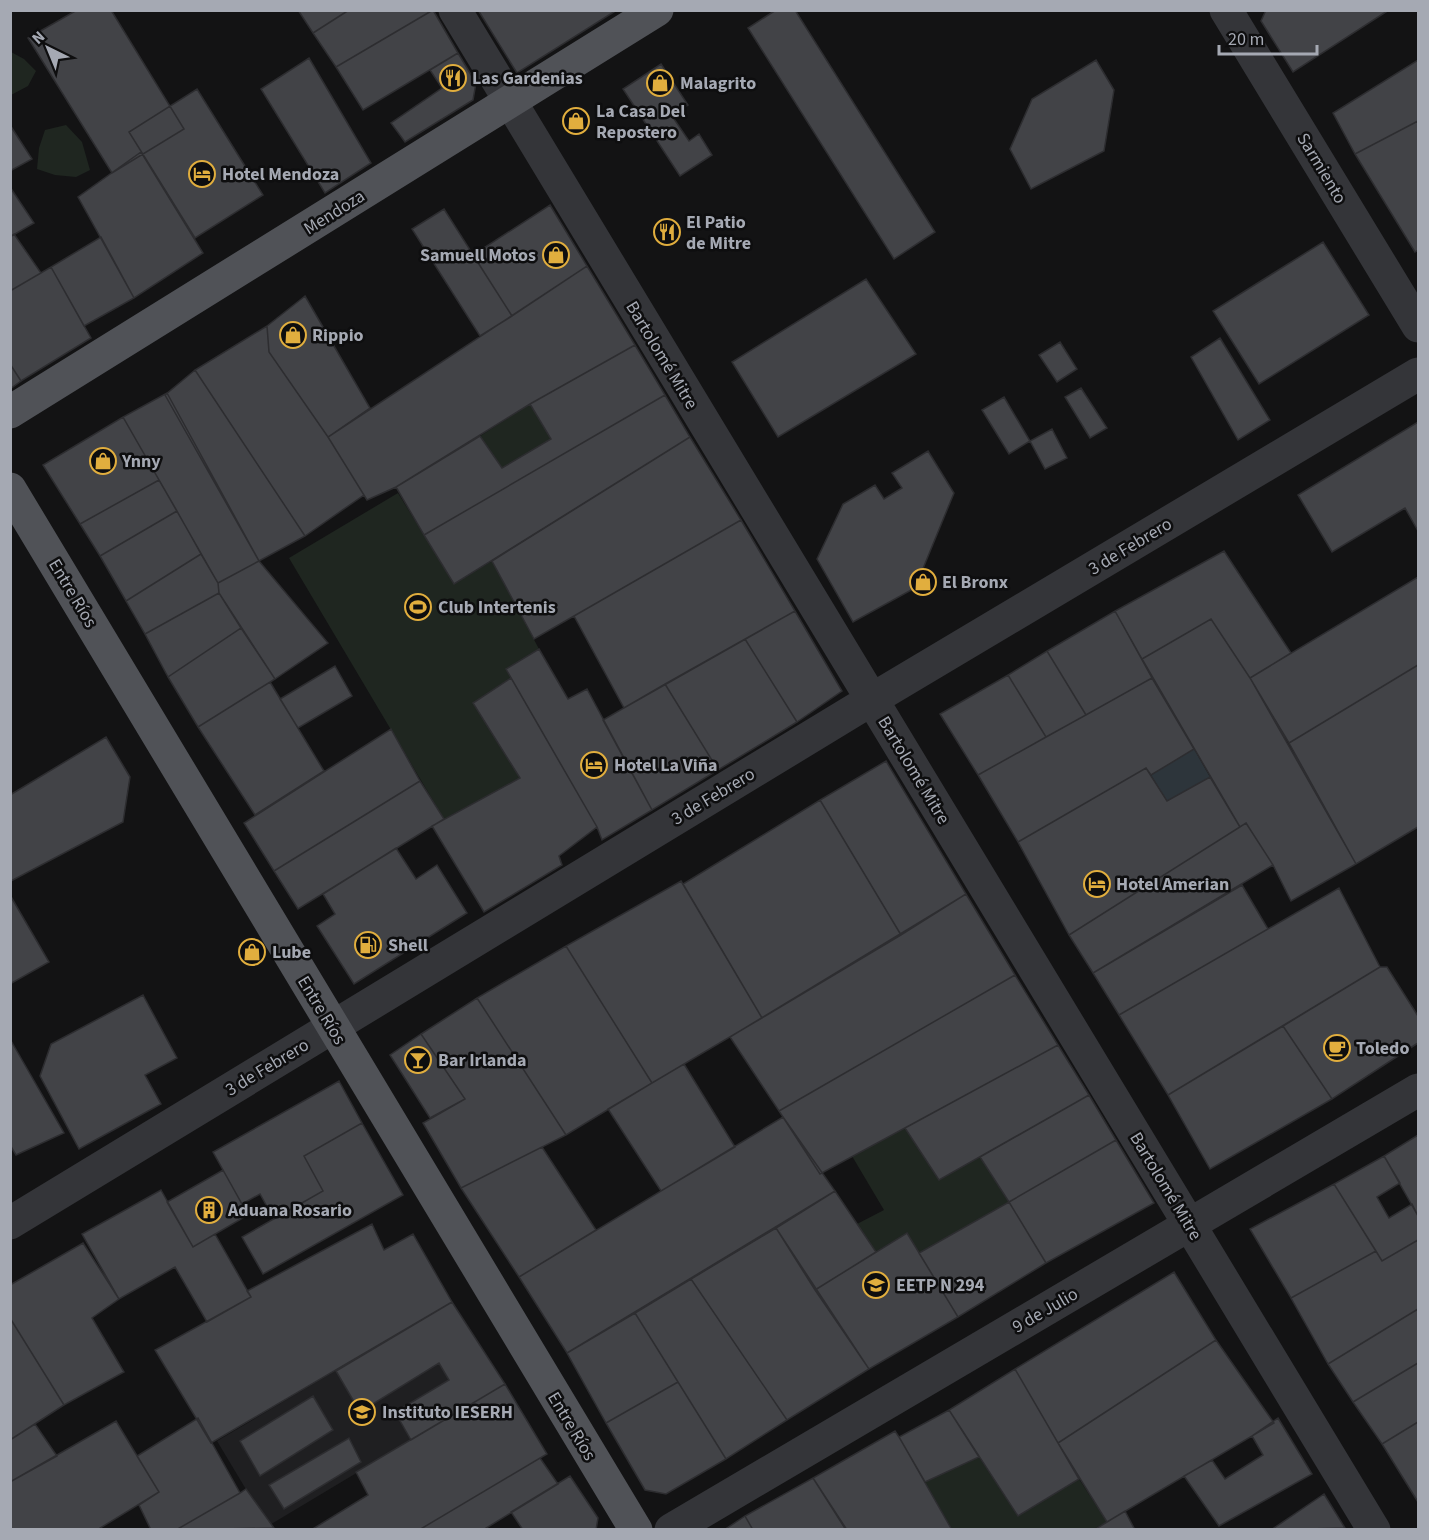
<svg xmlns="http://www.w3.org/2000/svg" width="1429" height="1540" font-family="'Source Sans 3',sans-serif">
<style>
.built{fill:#1f1f21}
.green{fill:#1f2620}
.water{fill:#2d353b}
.building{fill:#424347;stroke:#2d2d30;stroke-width:1.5}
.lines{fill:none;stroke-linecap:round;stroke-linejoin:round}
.minor{stroke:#343539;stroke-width:33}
.major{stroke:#505257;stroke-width:33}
.labels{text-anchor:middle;stroke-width:5;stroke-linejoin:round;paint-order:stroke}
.poi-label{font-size:18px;font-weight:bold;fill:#a5a9b3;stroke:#0e0e0f;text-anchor:start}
.street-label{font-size:18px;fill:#a5a9b3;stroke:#0e0e0f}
</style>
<rect width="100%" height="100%" fill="#131314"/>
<path class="built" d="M452,1302l53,82 -237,142 -51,-85z"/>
<path class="green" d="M11,52l13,7 12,12 -8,15 -17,9z
M66,125l16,17 8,28 -14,7 -21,-2 -18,-6 2,-21 6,-18z
M530,404l21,35 -49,29 -22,-32z
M398,493l56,91 38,-23 47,88 -33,20 5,9 -38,25 47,75 -76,41 -155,-261z
M905,1128l34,52 41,-23 29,45 -90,51 -12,-20 -31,19 -19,-28 27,-14 -32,-54z
M979,1457l39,59 61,-37 28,43 -13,7h-142l-27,-47z"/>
<path class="water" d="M1194,749l16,28 -43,24 -16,-26z"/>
<path class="building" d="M77,10h34l73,119 -72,44 -84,-135z
M298,10h51l-36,23z
M349,10h84l-97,57 -23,-34z
M433,10l25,43 -95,57 -27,-43z
M478,10h139l-100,63z
M776,10h19l140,222 -41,27 -146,-231z
M1266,10h123l-96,62 -32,-51z
M458,53l18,30 -3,17 -68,42 -14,-19 51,-35 -12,-18z
M309,58l62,105 -46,30 -64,-104z
M1096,60l18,30 -10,61 -73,38 -21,-40 22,-50z
M1418,60v61l-63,33 -22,-41z
M661,64l27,41 -16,11 17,25 10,-7 13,21 -32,21 -57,-87z
M197,89l66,106 -68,43 -66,-106z
M1418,121v129l-3,2 -60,-98z
M10,125l22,34 -22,12z
M141,152l62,101 -69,45 -56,-101z
M10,187l24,36 -24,14z
M550,205l37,61 -75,50 -39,-61z
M444,209l68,107 -32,20 -68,-107z
M14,234l27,39 -31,18v-54z
M101,237l33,61 -50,28 -33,-59z
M1323,242l46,73 -110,69 -46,-73z
M587,266l48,79 -105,59 -134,83 -29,13 -39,-63z
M51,267l40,71 -70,43 -11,-17v-73z
M866,279l50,75 -138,83 -46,-75z
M305,296l65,112 -42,29 -59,-85 -2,-26z
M267,326l2,26 59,85 36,58 -59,41 -110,-166z
M1220,338l50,82 -32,20 -47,-83z
M1060,342l17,27 -20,13 -18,-27z
M635,345l30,50 -241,140 -28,-48 84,-51 22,32 49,-29 -21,-35z
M10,364l11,17 -11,8z
M195,370l110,166 -46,25 -94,-166z
M1081,388l26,40 -17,10 -25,-41z
M167,393l92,168 -41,22 -95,-166z
M665,395l25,42 -236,147 -30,-49z
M1004,397l26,44 -21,13 -27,-44z
M123,417l36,63 -79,44 -37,-59z
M1418,422v109l-13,-23 -73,44 -34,-57z
M1052,429l15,29 -22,11 -15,-28z
M690,437l51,83 -207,119 -42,-78z
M928,451l26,42 -39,95 -62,34 -36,-63 26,-55 32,-19 9,14 18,-11 -10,-15z
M159,480l18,31 -77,45 -20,-32z
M177,511l24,43 -75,47 -26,-45z
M741,520l54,91 -171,97 -50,-92z
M1224,551l67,102 -41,25 -39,-59 -69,40 -27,-48z
M201,554l17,29 1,10 -74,41 -19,-33z
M259,561l69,82 -53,36 -56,-86 -1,-10z
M1418,577v88l-129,78 -39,-65z
M219,593l22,35 -73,49 -23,-43z
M795,611l47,80 -45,31 -52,-83z
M1115,611l37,67 -66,37 -39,-64z
M1211,619l39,59 106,186 -65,37 -18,-36 -27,-42 -6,4 -98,-168z
M241,628l34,51 -77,48 -30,-50z
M745,639l52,83 -79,48 -53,-86z
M539,649l29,50 19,-10 65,121 -50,30 -5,-13 -91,-158z
M1047,651l39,64 -40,22 -38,-62z
M1418,665v162l-62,37 -67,-121z
M335,666l17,30 -54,32 -18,-29z
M1008,675l38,62 -68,38 -38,-61z
M511,678l86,149 -38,29 3,9 -78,47 -52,-86 88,-48 -47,-75z
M1152,678l42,71 -43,26 -5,-7 -128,74 -40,-67z
M270,682l54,89 -69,44 -57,-88z
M665,684l53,86 -66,40 -49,-90z
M391,729l29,52 -146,90 -30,-48z
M106,737l24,40 -7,45 -112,59 -1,-86z
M886,761l80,133 -65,41 -81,-135z
M1146,768l21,33 43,-24 30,50 -171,108 -51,-93z
M420,781l24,38 -146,90 -24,-38z
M820,800l81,135 -139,83 -79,-134z
M1246,823l27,42 -180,108 -24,-38z
M396,848l20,31 21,-14 30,48 -113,71 -37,-58 18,-12 -12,-20z
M681,881l81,137 -110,65 -86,-137z
M1242,885l26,44 -149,86 -26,-42z
M1339,888l41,79 -212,128 -49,-80z
M966,894l49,81 -236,136 -49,-74z
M10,895l39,67 -39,22z
M566,946l86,137 -86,52 -89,-137z
M1380,967h7l31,49v27l-86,56 -49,-73z
M1015,975l43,70 -238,129 -41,-63z
M143,995l34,63 -32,17 16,29 -82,45 -39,-73 11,-32z
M477,998l89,137 -105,53 -38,-65 42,-24 -44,-65z
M1283,1026l49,73 -122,70 -42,-74z
M421,1034l44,65 -35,19 -40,-63z
M10,1039l54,94 -48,22 -6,-10z
M1058,1045l31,50 -150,85 -34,-52z
M684,1064l51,83 -74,44 -53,-82z
M339,1081l23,42 -58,33 19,35 -49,28 -14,-25 -18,10 -29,-52z
M1089,1095l27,45 -107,62 -29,-45z
M783,1117l52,74 -268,162 -48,-76z
M362,1123l41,72 -140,79 -21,-37 81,-46 -19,-35z
M1418,1135v81l-34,-60z
M1116,1140l38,63 -108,60 -37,-61z
M542,1147l54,83 -77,47 -58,-89z
M1384,1156l16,27 -23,14 12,21 23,-14 6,12v24l-36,21 -48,-77z
M223,1170l25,45 -55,32 -26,-45z
M1334,1184l42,67 -85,47 -41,-69z
M161,1190l32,57 22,-13 36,63 -44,25 -32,-55 -56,32 -37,-65z
M835,1191l41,61 -61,38 -39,-62z
M1009,1202l37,61 -88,54 -39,-64z
M372,1224l12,26 29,-16 39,68 -241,141 -56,-93 96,-53 -4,-6z
M776,1228l93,141 -82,51 -96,-141z
M907,1233l51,84 -89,52 -54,-79z
M1418,1240v69l-90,55 -37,-66 85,-47 6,10z
M83,1243l36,56 -27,19 32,54 -60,33 -54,-87v-33z
M1174,1272l42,68 -158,103 -43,-74z
M691,1279l96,141 -61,39 -91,-146z
M452,1302l53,82 -94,56 -16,-28 54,-32 -10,-17 -79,49 -24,-41z
M1418,1309v54l-65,39 -25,-38z
M635,1313l43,69 -72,41 -39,-70z
M10,1318l54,87 -54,35z
M1216,1340l58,83 -167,99 -49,-79z
M1418,1363v59l-36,22 -29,-42z
M1015,1369l64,110 -61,37 -69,-106z
M678,1382l48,77 -60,35 -21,-4 -39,-67z
M505,1384l42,70 -128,76h-108l57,-35 -12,-23z
M313,1396l20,34 -73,46 -20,-35z
M949,1410l30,47 -54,25 -26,-45z
M198,1418l42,75 -64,37h-25l-12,-25 20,-13 -22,-36z
M1278,1418l34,56 -93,52 -35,-50 28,-16 13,19 38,-24 -11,-19z
M116,1421l43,71 -62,38h-87v-48z
M1418,1422v80l-36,-58z
M35,1424l22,32 -47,26v-42z
M895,1431l4,6 53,93h-105l-34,-52z
M349,1438l12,24 -77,47 -15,-24z
M540,1458l18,26 -75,46h-64z
M570,1476l28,42 -2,12h-73l-12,-18z
M813,1478l33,52h-93l-8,-14z
M246,1489l28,39 -98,2 64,-37z
M1324,1494l21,34 -74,2z
M1125,1511l10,19h-41l13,-8z
M745,1516l8,14h-29z"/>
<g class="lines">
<path class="minor" d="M455,10l919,1520
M1226,10l192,316
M10,1223l861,-523 547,-326
M671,1530l747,-440"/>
<path class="major" d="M10,412l647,-402
M10,489l626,1041"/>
</g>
<defs>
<symbol id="restaurant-ring" viewBox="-11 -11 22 22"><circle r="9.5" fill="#0e0e0f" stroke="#e1ae3e" stroke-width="1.5"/><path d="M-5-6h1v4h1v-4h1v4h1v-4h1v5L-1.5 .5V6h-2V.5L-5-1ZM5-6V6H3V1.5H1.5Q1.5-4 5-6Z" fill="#e1ae3e"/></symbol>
<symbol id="shop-ring" viewBox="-11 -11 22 22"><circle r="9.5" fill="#0e0e0f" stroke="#e1ae3e" stroke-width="1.5"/><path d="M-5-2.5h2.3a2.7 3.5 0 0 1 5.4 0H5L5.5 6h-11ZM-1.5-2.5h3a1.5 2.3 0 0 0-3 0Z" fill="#e1ae3e"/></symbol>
<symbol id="hotel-ring" viewBox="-11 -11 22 22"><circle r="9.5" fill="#0e0e0f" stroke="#e1ae3e" stroke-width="1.5"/><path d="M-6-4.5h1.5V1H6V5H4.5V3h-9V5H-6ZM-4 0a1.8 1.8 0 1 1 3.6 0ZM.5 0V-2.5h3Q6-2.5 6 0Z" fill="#e1ae3e"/></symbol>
<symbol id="stadium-ring" viewBox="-11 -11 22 22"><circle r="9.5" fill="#0e0e0f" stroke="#e1ae3e" stroke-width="1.5"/><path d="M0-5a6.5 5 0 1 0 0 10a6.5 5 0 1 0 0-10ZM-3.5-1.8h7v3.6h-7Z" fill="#e1ae3e"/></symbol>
<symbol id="fuel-ring" viewBox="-11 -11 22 22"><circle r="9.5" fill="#0e0e0f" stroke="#e1ae3e" stroke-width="1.5"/><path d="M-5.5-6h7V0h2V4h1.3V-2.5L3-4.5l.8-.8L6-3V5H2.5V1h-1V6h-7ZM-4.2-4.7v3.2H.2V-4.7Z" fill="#e1ae3e"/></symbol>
<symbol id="cafe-ring" viewBox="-11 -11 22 22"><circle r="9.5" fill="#0e0e0f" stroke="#e1ae3e" stroke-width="1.5"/><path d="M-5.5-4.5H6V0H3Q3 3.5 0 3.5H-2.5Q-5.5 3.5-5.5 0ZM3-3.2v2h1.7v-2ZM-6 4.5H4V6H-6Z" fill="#e1ae3e"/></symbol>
<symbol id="bar-ring" viewBox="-11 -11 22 22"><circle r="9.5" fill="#0e0e0f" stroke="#e1ae3e" stroke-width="1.5"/><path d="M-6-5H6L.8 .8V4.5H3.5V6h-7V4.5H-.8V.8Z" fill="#e1ae3e"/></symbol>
<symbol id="building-ring" viewBox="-11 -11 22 22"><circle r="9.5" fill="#0e0e0f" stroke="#e1ae3e" stroke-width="1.5"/><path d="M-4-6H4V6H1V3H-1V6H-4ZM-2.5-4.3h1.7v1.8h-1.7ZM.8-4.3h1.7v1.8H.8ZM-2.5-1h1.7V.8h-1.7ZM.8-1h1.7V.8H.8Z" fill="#e1ae3e"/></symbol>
<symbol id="school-ring" viewBox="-11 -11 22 22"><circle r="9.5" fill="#0e0e0f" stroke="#e1ae3e" stroke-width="1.5"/><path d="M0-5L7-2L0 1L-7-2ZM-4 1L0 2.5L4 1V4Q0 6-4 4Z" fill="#e1ae3e"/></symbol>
</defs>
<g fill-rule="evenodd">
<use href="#restaurant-ring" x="438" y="63" width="30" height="30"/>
<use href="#shop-ring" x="645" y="68" width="30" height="30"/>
<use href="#shop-ring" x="561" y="106" width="30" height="30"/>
<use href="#hotel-ring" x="187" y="159" width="30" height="30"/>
<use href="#restaurant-ring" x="652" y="217" width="30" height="30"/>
<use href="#shop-ring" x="541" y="240" width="30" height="30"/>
<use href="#shop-ring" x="278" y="320" width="30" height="30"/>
<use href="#shop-ring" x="88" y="446" width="30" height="30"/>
<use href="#shop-ring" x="908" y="567" width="30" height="30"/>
<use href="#stadium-ring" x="403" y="592" width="30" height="30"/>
<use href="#hotel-ring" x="579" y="750" width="30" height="30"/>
<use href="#hotel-ring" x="1082" y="869" width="30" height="30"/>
<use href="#fuel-ring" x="353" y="930" width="30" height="30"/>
<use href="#shop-ring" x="237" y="937" width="30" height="30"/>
<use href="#cafe-ring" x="1322" y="1033" width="30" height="30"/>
<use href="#bar-ring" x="403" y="1045" width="30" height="30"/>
<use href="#building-ring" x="194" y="1195" width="30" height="30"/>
<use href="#school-ring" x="861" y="1270" width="30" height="30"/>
<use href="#school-ring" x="347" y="1397" width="30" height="30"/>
</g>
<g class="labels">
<g class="poi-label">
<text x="472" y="84">Las Gardenias</text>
<text x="680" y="89">Malagrito</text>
<text x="596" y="117">La Casa Del<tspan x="596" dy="21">Repostero</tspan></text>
<text x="222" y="180">Hotel Mendoza</text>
<text x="686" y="228">El Patio<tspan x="686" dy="21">de Mitre</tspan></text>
<text x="536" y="261" text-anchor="end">Samuell Motos</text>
<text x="312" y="341">Rippio</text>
<text x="122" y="467">Ynny</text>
<text x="942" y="588">El Bronx</text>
<text x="438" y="613">Club Intertenis</text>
<text x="614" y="771">Hotel La Viña</text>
<text x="1116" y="890">Hotel Amerian</text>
<text x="388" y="951">Shell</text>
<text x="272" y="958">Lube</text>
<text x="1356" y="1054">Toledo</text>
<text x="438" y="1066">Bar Irlanda</text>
<text x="228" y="1216">Aduana Rosario</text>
<text x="896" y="1291">EETP N 294</text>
<text x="382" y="1418">Instituto IESERH</text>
</g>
<g class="street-label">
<text transform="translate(1322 168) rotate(59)" y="6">Sarmiento</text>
<text transform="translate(334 212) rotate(-32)" y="6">Mendoza</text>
<text transform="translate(662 355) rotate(59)" y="6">Bartolomé Mitre</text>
<text transform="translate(1130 546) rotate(-31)" y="6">3 de Febrero</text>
<text transform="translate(73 593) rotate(59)" y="6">Entre Ríos</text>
<text transform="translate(914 770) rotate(59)" y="6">Bartolomé Mitre</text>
<text transform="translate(713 796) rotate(-31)" y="6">3 de Febrero</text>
<text transform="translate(322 1010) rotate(59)" y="6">Entre Ríos</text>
<text transform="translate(267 1067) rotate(-31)" y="6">3 de Febrero</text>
<text transform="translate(1166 1186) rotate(59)" y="6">Bartolomé Mitre</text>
<text transform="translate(1045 1310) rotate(-30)" y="6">9 de Julio</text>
<text transform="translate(572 1426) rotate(59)" y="6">Entre Ríos</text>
</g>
</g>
<rect width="1429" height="1540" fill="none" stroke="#a5a9b3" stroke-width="24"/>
<g transform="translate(48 48) rotate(317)" stroke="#0e0e0f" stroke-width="4.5" paint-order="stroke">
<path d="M0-4.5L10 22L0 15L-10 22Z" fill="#a5a9b3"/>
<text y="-9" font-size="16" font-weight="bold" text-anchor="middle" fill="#a5a9b3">N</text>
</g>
<path d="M1219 45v9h98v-9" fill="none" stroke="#a5a9b3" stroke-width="3"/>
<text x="1228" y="45" font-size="18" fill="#a5a9b3" stroke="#0e0e0f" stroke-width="4.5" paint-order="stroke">20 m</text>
</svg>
